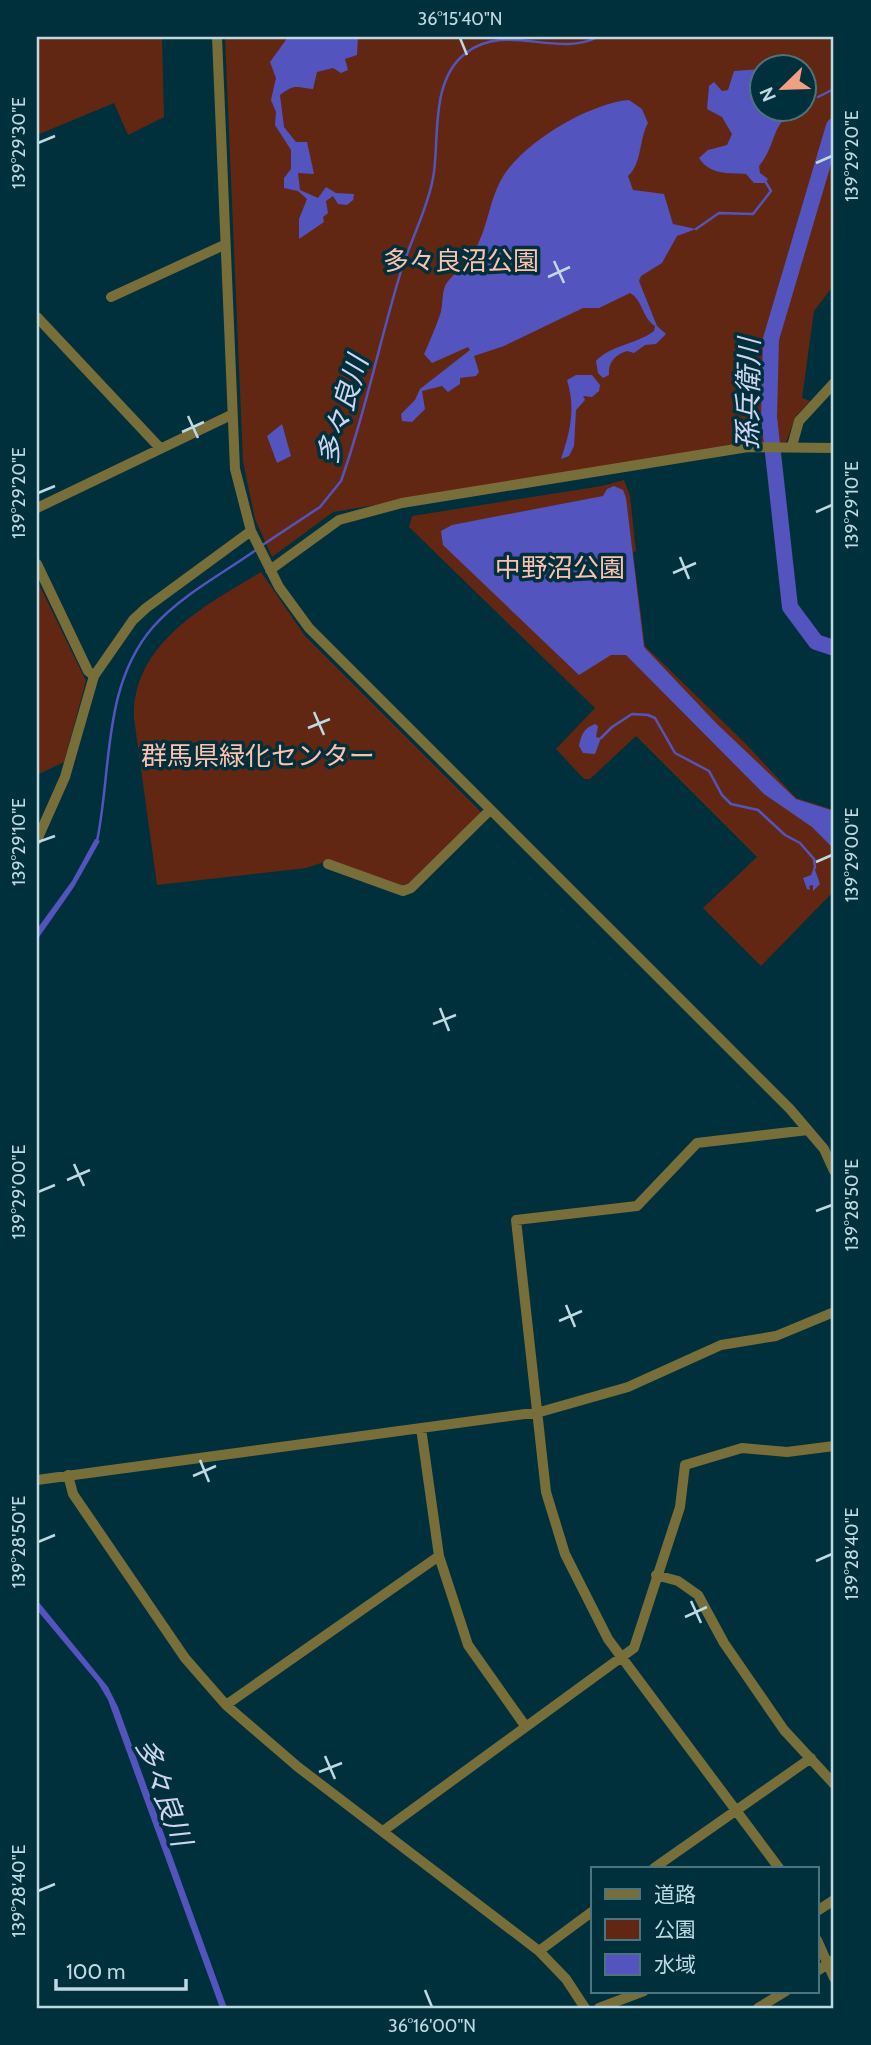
<svg xmlns="http://www.w3.org/2000/svg" width="871" height="2045" font-family="Cabin,'Noto Sans JP',sans-serif">
<style>
.green{fill:#622713;fill-rule:evenodd}
.water{fill:#5354be}
.lines{fill:none;stroke-linecap:round;stroke-linejoin:round}
.stream{stroke:#5354be;stroke-width:2.5}
.river{stroke:#5354be;stroke-width:16}
.minor{stroke:#786e39;stroke-width:10}
.ticks{fill:none;stroke:#bdd9e2;stroke-width:2.5}
.labels{text-anchor:middle;stroke-width:7;stroke-linejoin:round;paint-order:stroke}
.park-label{font-size:26px;fill:#ffc1ad;stroke:#00303b}
.water-label{font-size:28px;font-style:italic;fill:#d0d4f0;stroke:#00303b}
.neatline{fill:none;stroke:#bdd9e2;stroke-width:2.5}
.ticks-label{font-size:18px;text-anchor:middle;fill:#bdd9e2}
</style>
<rect width="100%" height="100%" fill="#00303b"/>
<path class="green" d="M37,37h125l2,80 -36,18 -14,-32 -77,32z
M225,37h609v248l-20,26 -12,87 8,3 -14,15 -10,26h-27l-426,70 -61,45 -17,-38 -12,-58zM762,66h42v42h-42z
M624,480l6,16 6,55 -3,1 12,94 101,98 50,54 38,12v81l-73,75 -58,-58 54,-51 -121,-121 -46,43h-6l-28,-30 39,-41 -186,-181 3,-11 190,-30z
M261,572l44,64 177,177 -74,72 -5,1 -73,-26 -24,8 -149,17 -23,-167c-2,-75 72,-113 127,-146z
M37,580l49,101 -22,81 -27,13z"/>
<path class="water" d="M288,37h70l-1,18 -12,4 3,11 -7,3 -8,-5 -16,4 -4,17c-16,-1 -17,-6 -33,6l4,32 12,15h11l7,32 -16,-1 2,17 18,8 8,-11 10,6 18,1 -1,6 -6,5 -9,-1 -5,-8 -7,5 2,12 -5,4 1,5 -25,17v-20l8,-20 -9,-8 -14,-3v-10l7,-9v-19l-16,-25 1,-13 -5,-12 5,-22 -6,-16z
M762,69v39l35,1c-27,15 -20,36 -38,57l1,7 8,6 -3,4h-11l-8,-9c-18,-1 -36,1 -47,-16l9,-8 19,-5 5,-11 -10,-17 -15,-8 2,-23 5,-4 8,9 6,-1 6,-19z
M629,100l13,9 6,14c-9,16 -6,41 -20,53l5,14 31,4 9,30 23,5 -19,7 -15,27 -21,13 -2,5 18,45 9,8 -10,10 -11,1 -11,8 -7,-2c-12,4 -19,11 -18,24l-6,3 -5,-5 -2,-12c13,-15 41,-17 58,-30l1,-5c-13,-8 -12,-26 -25,-33l-31,15h-16l-79,38 -30,10 5,16 -3,4 -16,2v6l-12,8 -6,-6 -20,5 3,18 -13,13 -10,-1 -1,-7 14,-14 5,-11 50,-39 -2,-3 -36,16 -8,-9c2,-3 17,-40 17,-43 2,-9 1,-20 5,-27 7,-10 18,-18 25,-28 15,-21 17,-48 27,-70 16,-39 90,-83 131,-86z
M576,375h16l8,10 -1,6 -7,6 -9,-1 2,4 -9,10 -2,36 -5,10 -8,3c9,-27 15,-50 6,-79z
M282,424l9,32 -14,7 -10,-27z
M614,486l9,4 3,8 18,149 72,76 80,76 38,12v38l-22,-22 -48,-33 -138,-139h-15l-32,20 -136,-130 -2,-14 11,-6 151,-29 4,-7z
M595,724l3,2 -2,11 5,1 -6,16 -12,-1 -4,-7c2,-11 5,-18 16,-22z
M95,839l5,2 -26,46 -37,53v-11l35,-48z
M814,867l6,17 -7,7v-6l-4,1 1,4 -3,-1 -4,-11 8,-3z
M37,1600l71,87 10,20 109,301h-7l-112,-308 -10,-17 -61,-73z"/>
<g class="lines">
<path class="stream" d="M818,97l16,-8
M696,229l23,-16 34,1 18,-23 -6,-10
M261,546l59,-39 21,-26c25,-69 39,-143 61,-213 10,-30 28,-66 32,-96 5,-37 -3,-93 32,-119 40,-31 90,5 132,-16
M601,738l11,-11 20,-13 16,1 7,3 20,35 34,18 13,24 9,9 27,6 27,25 15,8 14,16 1,9
M97,841c15,-72 5,-155 56,-214 27,-31 69,-53 103,-77"/>
<path class="river" d="M834,126l-63,213 -2,78 21,190 26,35 18,6"/>
<path class="minor" d="M217,37l18,432 16,62 28,56 30,41 481,481 34,40 10,22
M111,297l113,-52
M37,317l123,131
M792,446l7,-25 35,-38
M37,508l194,-93
M37,564l51,107 6,5
M270,570l69,-50 63,-17 346,-56 86,1
M37,840l28,-63 29,-101 39,-56 13,-12 105,-77
M328,864l75,27 8,-3 79,-78
M421,1428l18,128 29,89 58,82
M68,1475l5,19 112,164 41,47 72,62 241,184 27,28 19,29
M37,1480l503,-68 88,-25 93,-42 55,-9 58,-24
M656,1575l22,6 20,14 26,48 60,87 50,54
M226,1705l213,-149
M383,1831l251,-183 46,-141 5,-42 57,-17 45,4 47,-6
M654,1868l157,-110
M779,1868l-171,-229 -43,-85 -19,-62 -30,-272 121,-14 60,-63 111,-13
M817,1911l17,-11
M817,1940l17,38
M539,1951l54,-40
M817,1971l17,-11
M599,2008l45,-17
M758,2008l28,-17"/>
</g>
<path class="ticks" d="M460,38l7,17M38,143l17,-7M816,163l16,-7M554,261l10,22M548,277l22,-10M188,416l10,22M182,432l22,-10M38,493l17,-7M816,512l16,-7M680,557l9,22M673,573l23,-10M314,712l10,23M308,728l22,-9M38,842l17,-6M816,862l16,-7M440,1008l9,23M433,1024l23,-9M74,1164l10,22M67,1180l23,-10M38,1192l17,-7M816,1211l16,-6M566,1305l9,22M559,1321l23,-10M200,1460l9,22M193,1476l23,-10M38,1542l17,-7M816,1561l16,-7M691,1601l10,22M685,1617l22,-10M325,1756l10,23M319,1772l23,-9M38,1891l17,-7M425,1990l7,17"/>
<g class="labels">
<g class="park-label">
<text x="461" y="270">多々良沼公園</text>
<text x="560" y="577">中野沼公園</text>
<text x="258" y="765">群馬県緑化センター</text>
</g>
<g class="water-label">
<text transform="translate(748 394) rotate(-89)" y="10">孫兵衛川</text>
<text transform="translate(342 410) rotate(-73)" y="10">多々良川</text>
<text transform="translate(164 1792) rotate(70)" y="10">多々良川</text>
</g>
</g>
<rect width="871" height="2045" fill="none" stroke="#00303b" stroke-width="77"/>
<rect x="591" y="1867" width="228" height="126" fill="#00303b" stroke="#4c747e" stroke-width="2"/>
<rect x="605" y="1889" width="35" height="10" fill="#786e39" stroke="#4c747e" stroke-width="2"/>
<text x="654" y="1902" font-size="21" fill="#bdd9e2">道路</text>
<rect x="605" y="1919" width="35" height="21" fill="#622713" stroke="#4c747e" stroke-width="2"/>
<text x="654" y="1937" font-size="21" fill="#bdd9e2">公園</text>
<rect x="605" y="1954" width="35" height="21" fill="#5354be" stroke="#4c747e" stroke-width="2"/>
<text x="654" y="1972" font-size="21" fill="#bdd9e2">水域</text>
<g transform="translate(783 88) rotate(247)"><circle r="33" fill="#00303b" stroke="#4c747e" stroke-width="2"/>
<path d="M0-5L12 26L0 18L-12 26Z" fill="#f39f84"/>
<text y="-10" font-size="19" font-weight="bold" text-anchor="middle" fill="#bdd9e2">N</text>
</g>
<path d="M56 1979v10h130v-10" fill="none" stroke="#bdd9e2" stroke-width="3.5"/>
<text x="66" y="1979" font-size="21" fill="#bdd9e2" stroke="#00303b" stroke-width="5" paint-order="stroke">100 m</text>
<rect x="38" y="38" width="794" height="1969" class="neatline"/>
<g class="ticks-label">
<text x="460" y="25">36°15'40"N</text>
<text transform="translate(19 143) rotate(-90)" y="6">139°29'30"E</text>
<text transform="translate(852 156) rotate(-90)" y="6">139°29'20"E</text>
<text transform="translate(19 493) rotate(-90)" y="6">139°29'20"E</text>
<text transform="translate(852 505) rotate(-90)" y="6">139°29'10"E</text>
<text transform="translate(19 842) rotate(-90)" y="6">139°29'10"E</text>
<text transform="translate(852 855) rotate(-90)" y="6">139°29'00"E</text>
<text transform="translate(19 1192) rotate(-90)" y="6">139°29'00"E</text>
<text transform="translate(852 1205) rotate(-90)" y="6">139°28'50"E</text>
<text transform="translate(19 1542) rotate(-90)" y="6">139°28'50"E</text>
<text transform="translate(852 1554) rotate(-90)" y="6">139°28'40"E</text>
<text transform="translate(19 1891) rotate(-90)" y="6">139°28'40"E</text>
<text x="432" y="2032">36°16'00"N</text>
</g>
</svg>
